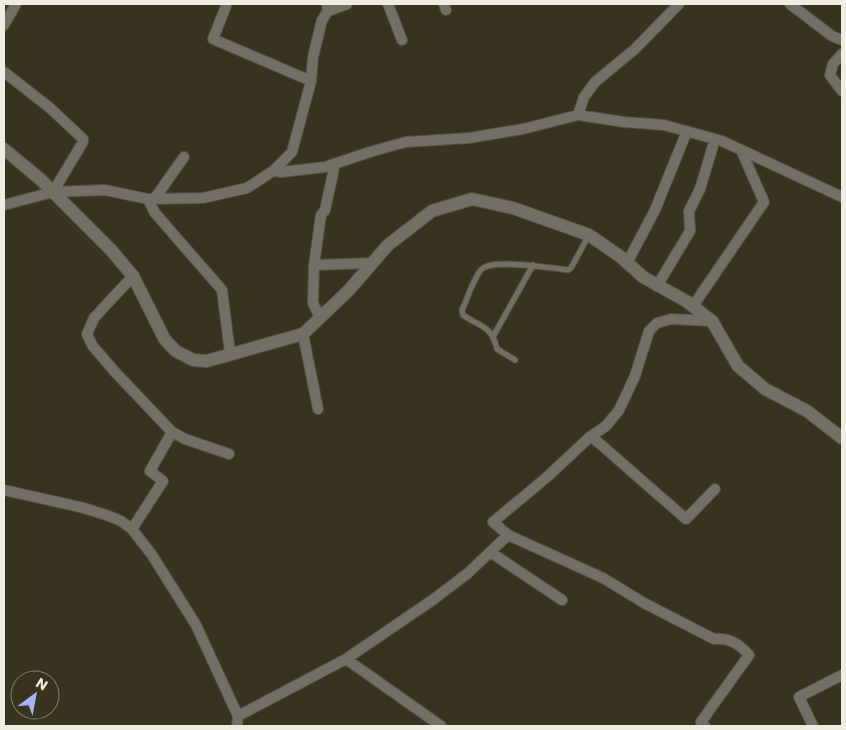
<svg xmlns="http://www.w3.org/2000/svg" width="846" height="730" font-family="Poppins,sans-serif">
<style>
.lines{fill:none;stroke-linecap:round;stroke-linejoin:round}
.service-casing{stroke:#55513e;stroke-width:7}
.minor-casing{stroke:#55513e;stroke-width:12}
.tertiary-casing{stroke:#55513e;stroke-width:14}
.service{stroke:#716f66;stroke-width:5}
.minor{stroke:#716f66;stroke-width:10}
.tertiary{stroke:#716f66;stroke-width:12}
</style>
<rect width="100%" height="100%" fill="#38331f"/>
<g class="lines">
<defs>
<path id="service" d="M494,335l39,-70
M515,360l-18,-11c-6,-24 -15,-21 -34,-34l-1,-5c5,-10 13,-36 21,-42 14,-9 68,0 85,2l3,-2 18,-33"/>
<path id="minor" d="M388,4l14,36
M444,4l2,6
M790,4l42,32 10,4
M226,6l-13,33 98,42
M328,11l19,-7
M4,25l12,-21
M842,54l-9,10 -3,11 12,16
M4,72l46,36 33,31v3l-30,50
M578,115l6,-18 11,-15 40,-33 44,-45
M273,171l9,1 43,-5 48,-16 33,-9 63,-4 54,-9 55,-14 46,7 40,3 58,16 120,56
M155,198l29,-41
M148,199l7,14 67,77 8,63
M4,205l49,-13 52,-2 43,9 55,-1 44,-10 26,-17 19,-19 19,-71 2,-24 9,-37 6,-9 -1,-7
M627,263l28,-53 32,-79
M314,265l59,-2
M133,276l-39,42 -7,16 5,11 23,27 57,60 13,7 44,15
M657,286l33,-55 -1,-20 11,-22 15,-50
M693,306l71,-104 -23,-52
M320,318l-7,-15 1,-38 7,-50 4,-5 10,-46
M303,334l15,75
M591,436l95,83 29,-30
M4,490l80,18 25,8 12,5 11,8 20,26 44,70 42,91 -1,10
M132,529l31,-48 -13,-10 22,-39
M508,535l95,43 41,25 70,36c15,-2 25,5 35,16l-48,67 4,4
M490,552l72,48
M346,659l88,-60 34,-26 40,-38 -15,-13 54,-45 44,-41 15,-10 13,-16 16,-34 14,-45 8,-8 14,-4 41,2
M238,716l108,-57 95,67
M813,726l-14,-29 43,-22"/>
<path id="tertiary" d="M4,149l36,30 71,71 22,26 31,62 5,6 7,7 17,9 14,1 96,-27 46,-44 39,-45 44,-34 40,-12 41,9 76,27 32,22 22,20 43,24 26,20 26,45 27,23 42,22 35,27"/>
</defs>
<use href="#service" class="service-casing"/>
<use href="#minor" class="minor-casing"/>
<use href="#tertiary" class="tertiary-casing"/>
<use href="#service" class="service"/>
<use href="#minor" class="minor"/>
<use href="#tertiary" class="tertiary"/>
</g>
<rect width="846" height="730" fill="none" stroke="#efece0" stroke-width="10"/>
<g transform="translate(35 695) rotate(32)"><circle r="24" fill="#38331f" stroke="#817d6c"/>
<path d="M0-4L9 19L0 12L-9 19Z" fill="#a6b1fc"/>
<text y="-8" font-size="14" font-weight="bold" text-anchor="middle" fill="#efece0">N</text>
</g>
</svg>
